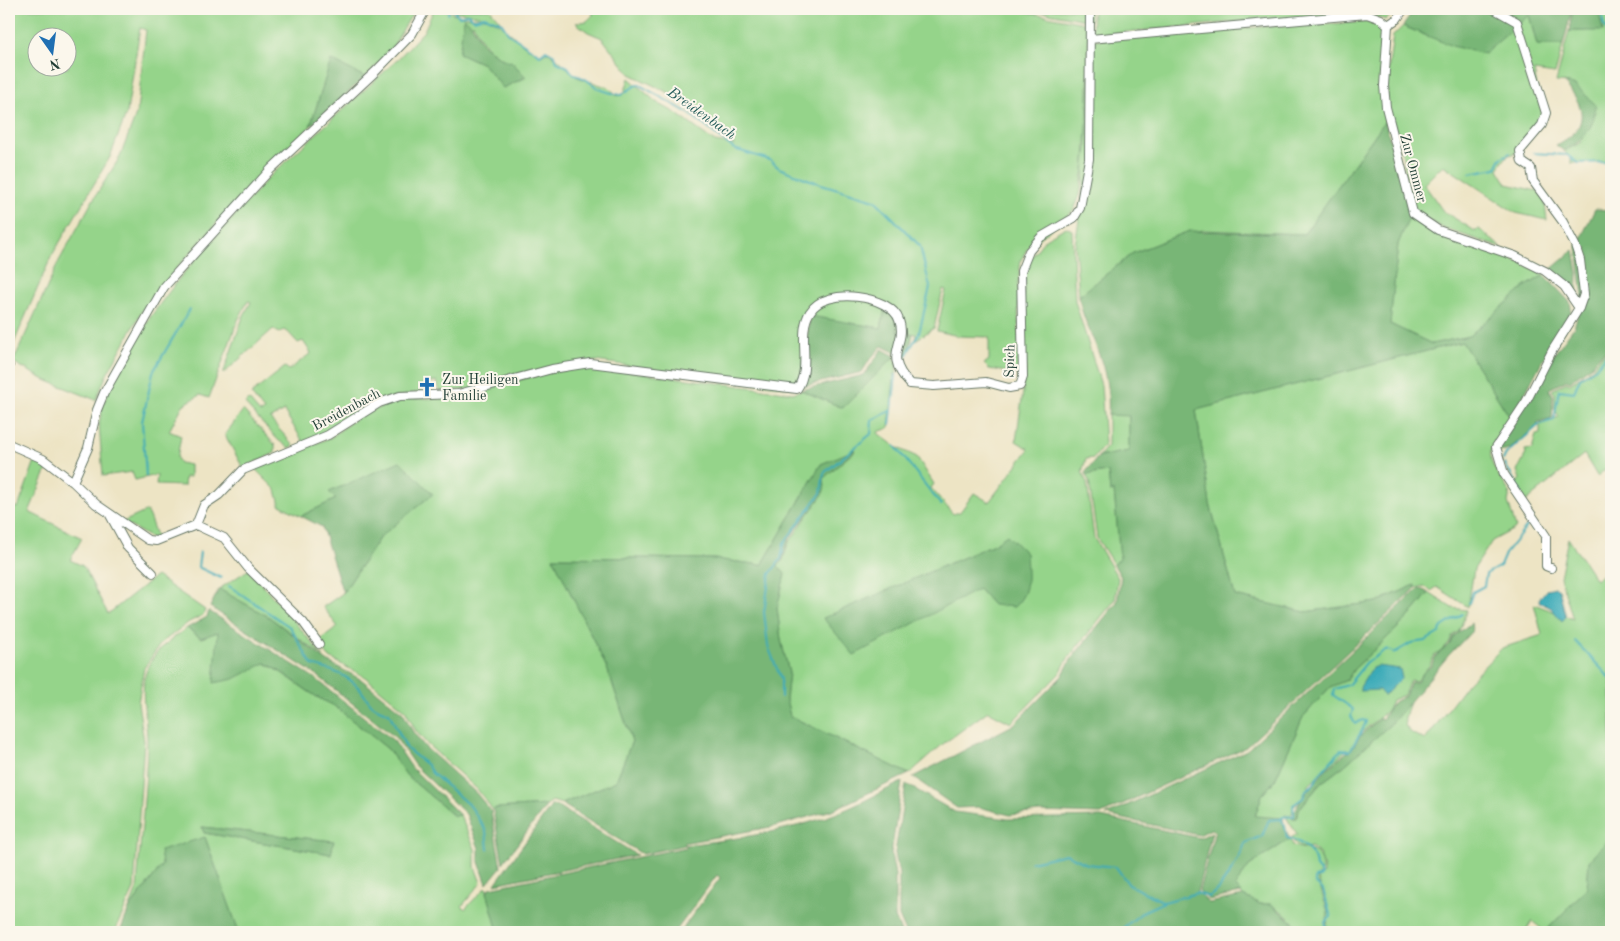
<svg xmlns="http://www.w3.org/2000/svg" width="1620" height="941" font-family="'Old Standard TT',serif">
<style>
.green{fill:#95d48a;stroke:#5a885f;fill-rule:evenodd}
.forest{fill:#78b676;stroke:#4c7a55}
.water{fill:#3aaab8;stroke:#2c7476}
.lines{fill:none;stroke-linecap:round;stroke-linejoin:round}
.stream{stroke:#3aaab8;stroke-width:2}
.street-casing{stroke:#677766;stroke-width:10}
.street{stroke:#fff;stroke-width:8}
.labels{text-anchor:middle;stroke-width:4;stroke-linejoin:round;paint-order:stroke}
.street-label{font-size:14px;fill:#1f3d34;stroke:#fbf7ec}
.poi-label{font-size:14px;fill:#1f3d34;stroke:#fbf7ec;text-anchor:start}
.water-label{font-size:15px;font-style:italic;fill:#275e5c;stroke:#fbf7ec}
</style>
<rect width="100%" height="100%" fill="#fbf7ec"/>
<filter id="ink" filterUnits="userSpaceOnUse"><feTurbulence type="fractalNoise" baseFrequency=".02" numOctaves="2"/><feDisplacementMap in="SourceGraphic" scale="10" xChannelSelector="R" yChannelSelector="G"/><feConvolveMatrix kernelMatrix="1 2 1 2 8 2 1 2 1" color-interpolation-filters="sRGB"/></filter>
<filter id="wash" filterUnits="userSpaceOnUse"><feTurbulence type="fractalNoise" baseFrequency=".0096" numOctaves="4" result="noise"/><feDisplacementMap in="SourceGraphic" scale="20" xChannelSelector="R" yChannelSelector="G"/><feGaussianBlur stdDeviation="1.12" result="paint"/><feColorMatrix in="noise" values="0 0 0 0 0 0 0 0 0 0 0 0 0 0 0 0 0 1.4 0 .05"/><feComposite in="paint" operator="in"/></filter>
<g filter="url(#wash)">
<rect width="100%" height="100%" fill="#ede4c4"/>
<path class="green" d="M9,9h398l7,2 -25,42 -24,24 -34,-16 -21,66 -78,79 -57,64 -33,41 -36,65 -10,24 -53,-21 -30,-17 46,-101 34,-61 27,-43 17,-45 9,-82 -6,-2 -13,84 -17,45 -59,100 -41,95 -1,9zM38,38h30v30h-30z
M434,9h7l23,8h21l15,7 26,23 15,8 6,-3 10,6 20,19 33,11 7,8 7,-2 5,-16 27,24 18,10 41,30 19,3 -5,-11 -35,-29 -64,-31 -28,-36 -14,-6 -12,-9 11,-2 6,-6 -1,-6h419l78,15 -2,124 -7,47 -6,15 -47,39 -6,11 -3,23 1,91 -30,-5 -5,-5 5,-4v-23l-31,-1 -21,-5 9,-41 -3,-1 -9,39 -20,13 2,-7 -19,-3 -11,-26 -5,23 -78,-12v55l-10,17 -198,-27 -119,28 -36,3 -3,-11 -17,4 1,7 -40,8 -26,12 -16,15 -35,16 -20,-32 -14,8 24,27 -5,2 -11,-8 -33,-36 4,-4 11,13 4,-2 -13,-17 34,-27 4,3 22,-17 -8,-12 -5,2 -10,-11 -5,-2 -4,3 -6,-4 -50,45 20,-57 8,-15 -3,-1 -10,19 -29,78 -9,-3 -17,10 -14,26 12,5 -4,22 3,5 10,2v12h-5l-1,9 -28,-1 1,-10 -22,5 -3,-8 -29,4 -4,-52 4,-20 12,-28 36,-60 30,-40 88,-99 127,-116 28,-30zM473,23c7,19 18,31 36,39l2,-1 14,17 -22,9 -20,-23 -24,-11z
M444,9h46l11,13c-18,-8 -37,-8 -57,-13z
M1028,9h62v12z
M1093,9h306l-13,11 -16,-5 -112,5 -166,15z
M1589,9h22v153l-40,1v-5l-7,-7 16,-8 16,-31 -27,-29 -13,-1 13,-51h17z
M1529,15l8,30h26l-8,29 -21,-3 9,45 -25,36 -11,4 -9,13 9,15 30,7 7,6 3,23 -31,-7 -73,-48 -19,19 19,27 32,20 4,-2 23,19 -59,-20 -15,-8 -15,-12 -14,-71 -11,-26 -1,-31 6,-44 10,-10 24,10z
M1369,22l11,3 6,8 -6,43 5,45 -81,113 -101,-4 -27,6 -43,17 -54,43 -4,-51 8,-51 9,-154 167,-13z
M1410,215c39,31 91,33 134,60l-19,12 -56,49 -37,8 -42,-20 8,-80z
M1066,227l6,3 3,71 26,84 4,59 -11,14 -8,1 -4,13 5,11 7,55 24,40 -3,22 -47,58 -8,15 -49,50 -23,-12 -45,33 -34,30 -119,-58 -4,-17 3,-26 -8,-33 -4,-32 8,-34 -7,-8 5,-6 5,-16 33,-48 4,-10 -2,-8 32,-27 -34,13 -59,101 -48,-6 -161,-2 54,111 25,73 -16,40 -54,23 -10,-3 -5,4 -51,3 -3,2 -16,-21 -49,-44 -12,-14 -11,-21 -40,-33 -35,-19 -31,-36 19,20 20,-15 -15,-20 20,-14 37,-56 -51,-45 7,7 -35,17 -21,-11 -4,-15 -23,-23 77,-29 29,-22 42,-17 49,-1 101,-26 38,-6 204,27 8,-3 42,18 52,-52 2,17 -3,2 -5,53 -11,4 1,2 17,13 21,10 17,27 -3,4 22,26 7,-2 14,-19 15,9 40,-53 -13,-8 7,-49 -1,-80 4,-47 19,-26zM1007,536l-14,69 -14,-16 -156,30 171,-75z
M1462,342l49,77c-30,37 -24,38 -1,74l-2,9 8,26 -24,13 -18,28 -6,38 -31,-20 -6,4 -7,-5 -8,2 -1,-3 -38,17 -72,10 -70,-16 -25,-92 -14,-94z
M1611,349v116l-14,11 -13,-22 -60,49 -10,-17 6,-7 -3,-8 9,-17 -1,-4 7,-1 4,-14 4,-1v-11l19,-6 -5,-9 1,-14 -3,-4 15,-8 3,1 23,-15 8,-12z
M243,410l32,35v8l-32,15 -18,-33z
M1125,414l4,1v36l-31,6 10,-11v-31z
M36,458l13,7 -20,47 53,26 -12,22 13,6 25,48 48,-38 49,34 -2,5 -14,7 -28,21 -17,25 -6,35 6,38 -10,148 -19,41 -3,2h-103v-427l9,3z
M1108,472l2,20 4,-2 6,68 -6,7 -17,-27 -8,-57 -3,-6z
M147,511l10,27 -4,1 -30,-17z
M1568,538l28,42 15,-15v271l-22,25 -2,27 -42,44h-3l1,-2 -11,-9 -7,11h-199c5,-27 0,-29 -8,-53l6,-6c-1,-12 -2,-20 -13,-26 -9,3 -15,-1 -20,-9l6,-4 -11,-17 11,1 2,-9 22,-26 24,-18 65,-62c-10,23 -6,27 15,37l43,-57 34,-35 40,-13 -8,-31 39,15 -13,-42z
M248,570l36,39 39,47 -54,-39 -50,-28z
M1429,593l23,15 15,2 -8,21 -7,5 -3,7 -9,9 -5,3 -6,11 -13,15 -6,-1 -6,15 -12,5 -4,10 -27,23 -12,18 -2,-2 -38,36 -8,15 -7,6 -3,10 -6,-1 -2,3 -28,-1 7,-22 13,-15 28,-63 27,-30 17,-7 7,-11 54,-51z
M187,628l14,10 17,-7 38,35 9,-3c24,12 43,32 68,42l55,44 19,27 47,40 6,-1 15,34v18l6,16 -19,23 3,3 21,-22 12,45h-259l-34,-95 -43,28 -33,44 8,-20c3,-48 9,-97 10,-145 1,-26 -11,-58 4,-83 8,-14 23,-23 36,-33zM202,827l131,14 -2,13 -127,-21z
M1290,839l3,7 23,6 6,8v12l-5,6 11,34 -3,20h-21l-23,-21 -10,-7h-11l-17,-8 -8,-10 14,-20z"/>
<path class="forest" d="M1415,9h157l-9,36h-26l-8,-30 -45,39 -32,-8 -49,-20z
M1573,9h25l5,22h-34z
M464,18c10,6 10,13 16,22 7,10 18,17 29,22l2,-1 15,16 -23,11 -20,-24 -24,-11z
M331,60l34,17 -55,50z
M1563,82l13,4 20,19c-2,23 -12,36 -32,46l-8,-6c34,-16 31,-39 7,-63z
M1385,121l25,94 -12,29 -8,80 42,20 37,-8 56,-49 19,-12 26,27 1,6 -2,15 -28,40 -28,53 -2,3 -49,-77 -266,68 14,94 25,92 70,16 72,-10 38,-17 1,3 -170,159 -145,67 -61,-2 -30,3 -32,-8 -21,1 -44,-31 100,-52 49,-49 10,-18 45,-56 4,-25 -7,-12 6,-7 -6,-67 -4,1 -2,-20 -22,3 -1,-2 13,-16 31,-6v-35l-21,-1c2,-22 -3,-46 -11,-66 -6,-17 -16,-34 -18,-53l54,-43 56,-22 115,3z
M1595,209l16,1v137l-11,8 -8,10 -22,16 -3,-1 -18,9 4,6 -1,23 -14,4v4l-29,23 -12,3 55,-95 22,-30 9,-29 -6,-52z
M1574,250l4,23 -1,25 -27,-28z
M886,304l9,9 2,18 16,3c-3,11 -4,22 -14,31l-1,-11 -16,-8 -12,13 -8,13 -62,15 10,-71 71,12z
M882,349l13,7 -52,52 -42,-18 63,-15z
M856,449l-32,29c1,7 1,13 -3,19 -10,15 -26,30 -34,47 -3,8 -3,15 -9,22l7,8 -8,34 4,32 8,33 -3,26 4,17 119,58 -77,36 -56,16 -93,17 2,2c52,-6 114,-15 162,-36 19,-8 37,-19 55,-27l-11,72 4,21v42l6,15h-221l40,-54 -3,-3 -42,57h-177l-11,-40 3,-4 197,-41 -2,-2 -43,9 -80,-50 54,-23 16,-40 -25,-73 -54,-111 161,2 48,6 59,-101z
M400,461l33,33 -53,43 -37,56 -21,-66 -21,-11 35,-17 -7,-7z
M1007,535l19,18c1,23 5,38 -12,54l-21,-2 -14,-16 -125,66 -31,-37 171,-74z
M219,589l50,28 58,44 35,19 41,33 10,19 12,15 51,46 15,18 10,56 -14,17 -8,-22v-14l-13,-34 -51,-48 -19,-28 -78,-62 -108,-69z
M1422,589l7,4 -21,25 -54,51 -7,11 -17,7 -27,30 -28,63 -13,15 -7,21 28,2 1,8 6,13 -41,27 -14,20 6,7 -32,7 -10,-9 16,-60 -4,-2 -12,6 -93,-20 141,-65 170,-160z
M209,611l107,68 78,62 18,27 48,47 -6,1 -47,-40 -19,-27 -55,-44c-25,-10 -44,-31 -68,-42l-31,16 -20,4 4,-51 -17,6 -14,-10 20,-11z
M1471,623l1,8 -24,25 -55,66 -48,43 -24,18 -22,26 -2,9h-5c8,-23 35,-51 55,-66l2,1 12,-18 19,-17 2,1 12,-17 11,-6 6,-14h6l6,-9 8,-7 5,-10 14,-12 3,-7z
M906,784l49,28 53,7 93,-2 99,21 12,-6 -15,60 12,11 34,-7 17,8h11l33,28h-398l-7,-16v-42l-4,-21z
M547,805l-44,58 -10,-53 3,-2z
M552,805l7,2 78,48 -142,29z
M202,827l132,14 -3,13 -127,-21z
M1611,836v96h-66l42,-44 2,-27z
M205,837l34,95h-119l9,-23 33,-44 -2,-14z"/>
<path class="water" d="M1555,587l4,2 7,28 -4,4 -11,-13 -11,-6 -1,-3 8,-10z
M1377,666l23,3 2,9 -18,18 -5,-6 -19,1v-4l12,-19z"/>
<g class="lines">
<path class="stream" d="M452,9l7,7 9,-2 6,5 10,-3 18,7 7,11 31,21 6,-5 9,5 2,7 11,5 6,8c11,2 14,6 22,12 8,5 16,6 25,8l17,-11 52,30 44,35 36,11 9,8 39,15 57,17 45,46 10,41 -11,46 -17,30
M1602,9c2,12 -2,16 9,25v27
M448,14l1,-5
M1533,153l34,2 11,8 33,-1
M1470,173l26,-5 5,-10 9,-5
M890,424l2,-14
M895,446l46,59
M1503,460l3,-6 34,-30 14,-4 5,-30 15,2 6,-14 16,-10 10,-13 5,-1
M1505,464l16,29
M146,476l-4,-54 11,-50 37,-63
M200,552l-2,15 23,11
M229,586l61,41 22,38c15,4 31,8 43,19 17,16 8,20 34,29l18,36 20,16 5,8 39,34 15,24 2,18
M1469,603l4,-11 11,-6 2,-12 14,-8 5,-12 24,-30
M1575,641l36,38
M781,697v-18l-13,-33 -4,-34 6,-38 11,-15 3,-16 37,-50 3,-20 47,-39 1,-14 20,-10 4,-35
M1031,862l35,-8 21,10 29,3 13,18 35,17 33,-9 12,4c13,-9 31,-38 36,-54l17,-7 7,-16 12,-1
M1118,932l26,-21 20,-9
M1327,932l-2,-10 6,-5 -8,-27 -8,-7v-5l5,-1 2,-3 -6,-7c0,-14 -15,-27 -29,-29l-2,-12 -4,-7 2,-2 11,-1 -1,-11 10,-7 3,-8 8,-6 4,-8 23,-26 9,1c4,-9 14,-21 16,-30l-4,-1 -7,4 -4,-8 2,-7 -20,-14 1,-6 14,-4 18,-22 21,-14 7,4 17,-10 14,-2 14,-8 3,-6 20,-13"/>
</g>
</g>
<g filter="url(#ink)">
<g class="lines">
<defs>
<path id="street" d="M1494,9l23,13 29,91 -4,12 -22,26 2,11 9,6 2,13 30,41 12,23 5,15 4,34 -5,14 -27,43 -26,51 -30,45 8,27 42,62v30l5,2
M1388,25l-4,61 2,21 27,106 25,17 77,26 30,15 19,15 15,22
M1388,25l9,-6 7,-10
M1090,39l277,-25 14,5 7,6
M9,367v-1
M9,444l34,15 30,23 23,22 52,36 8,1 40,-16 28,13 24,30 55,54 16,22
M73,482l15,-34 9,-38 7,-17 60,-106 107,-118 104,-97 37,-38 14,-25
M110,515l18,33 25,25
M196,525l8,-20 15,-10 24,-25 85,-35 51,-32 21,-7 58,-2 94,-25 38,-6 207,26c16,-23 -1,-55 13,-77 15,-26 81,-17 89,8 9,25 -18,33 11,64l24,2 52,-4 23,6 11,-2 3,-9 -2,-106 8,-20 12,-14 33,-19 6,-10 9,-49 1,-150"/>
</defs>
<use href="#street" class="street-casing"/>
<use href="#street" class="street"/>
</g>
</g>
<defs>
<symbol id="church-bare" viewBox="-9 -9 18 18"><path d="M-1.2-6h2.4v3.5h3.3v2.4h-3.3V6h-2.4V-.1h-3.3v-2.4h3.3Z" fill="#1f6fb2" stroke="#fbf7ec" stroke-width="2.5" paint-order="stroke"/></symbol>
</defs>
<g fill-rule="evenodd">
<use href="#church-bare" x="413" y="373" width="28" height="28"/>
</g>
<g class="labels">
<g class="street-label">
<text transform="translate(1414 168) rotate(75)" y="5">Zur Ommer</text>
<text transform="translate(1009 361) rotate(-88)" y="5">Spich</text>
<text transform="translate(346 409) rotate(-28)" y="5">Breidenbach</text>
</g>
<g class="poi-label">
<text x="442" y="384">Zur Heiligen<tspan x="442" dy="16">Familie</tspan></text>
</g>
<g class="water-label">
<text transform="translate(702 113) rotate(35)" y="5">Breidenbach</text>
</g>
</g>
<rect width="1620" height="941" fill="none" stroke="#fbf7ec" stroke-width="30"/>
<g transform="translate(52 52) rotate(166)"><circle r="24" fill="#fbf7ec" stroke="#a3ada2"/>
<path d="M0-4L9 19L0 12L-9 19Z" fill="#1f6fb2"/>
<text y="-8" font-size="14" font-weight="bold" text-anchor="middle" fill="#1f3d34">N</text>
</g>
</svg>
